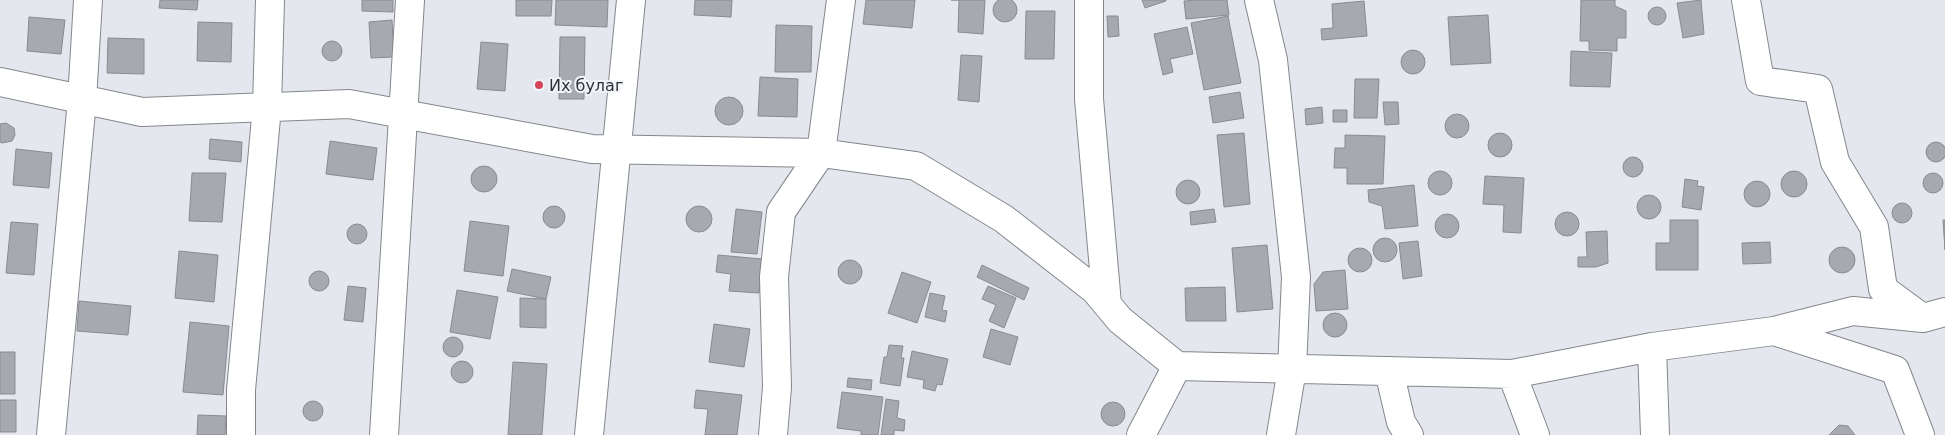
<svg xmlns="http://www.w3.org/2000/svg" width="1945" height="435" font-family="'DejaVu Sans',sans-serif">
<style>
.building{fill:#a6aab0;stroke:#888c91}
.lines{fill:none;stroke-linecap:round;stroke-linejoin:round}
.minor-casing{stroke:#83878c;stroke-width:30}
.minor{stroke:#fff;stroke-width:28}
.poi-dot{fill:#d64557;stroke:#f1f5fb;stroke-width:2}
.labels{text-anchor:middle;stroke-width:4;stroke-linejoin:round;paint-order:stroke}
.poi-label{font-size:16px;fill:#2f3032;stroke:#f1f5fb;text-anchor:start}
</style>
<rect width="100%" height="100%" fill="#e4e8ee"/>
<path class="building" d="M993 10a12 12 0 1 1 24 0a12 12 0 1 1-24 0Z
M160,0h38l-1,10 -38,-2z
M362,0h31v12l-31,-1z
M516,0h36l-1,16h-35z
M556,0h52l-1,27 -52,-2z
M695,0h37l-1,17 -37,-2z
M866,0h49l-3,28 -49,-4z
M951,0h34l-2,34 -25,-2 1,-32z
M1142,0h24v1l-21,7z
M1197,0h30l2,15 -43,4 -2,-18z
M1581,0h34v6l11,5v27h-9v13l-28,-1v-9h-9z
M1701,0l3,34 -21,4 -6,-35z
M1364,1l3,35 -45,4 -1,-11 12,-1 -1,-24z
M1648 16a9 9 0 1 1 18 0a9 9 0 1 1-18 0Z
M1026,11h29l-1,48h-29z
M1488,15l3,48 -40,2 -3,-48z
M1107,16h11l1,20 -11,1z
M1228,16l13,67 -37,7 -13,-67z
M29,17l36,3 -4,34 -34,-3z
M392,20l2,37 -23,1 -2,-36z
M198,22l34,1 -1,39 -34,-1z
M776,25l36,1 -1,46h-36z
M1187,27l6,27 -23,5 3,13 -10,3 -9,-41z
M560,37h25l-1,62h-25z
M108,38l36,1v35l-37,-1z
M322 51a10 10 0 1 1 20 0a10 10 0 1 1-20 0Z
M481,42l27,2 -3,47 -28,-2z
M1401 62a12 12 0 1 1 24 0a12 12 0 1 1-24 0Z
M1571,51l41,2 -2,34 -40,-1z
M961,55l21,1 -3,46 -21,-2z
M760,77l38,2 -1,38 -39,-1z
M1355,79h24l-2,39h-23z
M1240,92l4,26 -31,5 -4,-26z
M715 111a14 14 0 1 1 28 0a14 14 0 1 1-28 0Z
M1383,102h15l1,22 -14,1z
M1322,107l1,16 -17,2 -1,-16z
M1333,110h14v12h-14z
M1445 126a12 12 0 1 1 24 0a12 12 0 1 1-24 0Z
M6,123l8,5 1,7 -3,6 -10,2 -2,-1v-18z
M1244,133l6,71 -26,3 -7,-72z
M1488 145a12 12 0 1 1 24 0a12 12 0 1 1-24 0Z
M1345,135l40,1 -2,48h-36v-16h-13l1,-20h10z
M210,139l32,3 -1,20 -32,-3z
M330,141l47,7 -4,32 -47,-6z
M1926 152a10 10 0 1 1 20 0a10 10 0 1 1-20 0Z
M16,149l36,4 -3,35 -36,-3z
M1623 167a10 10 0 1 1 20 0a10 10 0 1 1-20 0Z
M471 179a13 13 0 1 1 26 0a13 13 0 1 1-26 0Z
M1428 183a12 12 0 1 1 24 0a12 12 0 1 1-24 0Z
M1781 184a13 13 0 1 1 26 0a13 13 0 1 1-26 0Z
M1923 183a10 10 0 1 1 20 0a10 10 0 1 1-20 0Z
M192,173h34l-4,49 -33,-1z
M1485,176l39,2 -3,55 -18,-1 1,-27 -21,-1z
M1685,179l13,2 -1,5 7,1 -3,23 -19,-3z
M1176 192a12 12 0 1 1 24 0a12 12 0 1 1-24 0Z
M1744 194a13 13 0 1 1 26 0a13 13 0 1 1-26 0Z
M1414,185l4,41 -33,3 -3,-23 -13,-4 -1,-12z
M1637 207a12 12 0 1 1 24 0a12 12 0 1 1-24 0Z
M1892 213a10 10 0 1 1 20 0a10 10 0 1 1-20 0Z
M543 217a11 11 0 1 1 22 0a11 11 0 1 1-22 0Z
M686 219a13 13 0 1 1 26 0a13 13 0 1 1-26 0Z
M736,209l26,3 -5,42 -26,-2z
M1214,209l2,13 -25,3 -1,-13z
M1555 224a12 12 0 1 1 24 0a12 12 0 1 1-24 0Z
M1435 226a12 12 0 1 1 24 0a12 12 0 1 1-24 0Z
M1670,220h28v50h-42v-27h14z
M1943,220h2v30z
M470,221l39,5 -6,50 -39,-5z
M11,222l27,2 -4,51 -28,-2z
M347 234a10 10 0 1 1 20 0a10 10 0 1 1-20 0Z
M1607,231l1,32 -12,4h-18v-10h9l-1,-25z
M1373 250a12 12 0 1 1 24 0a12 12 0 1 1-24 0Z
M1418,241l4,35 -19,3 -4,-36z
M1770,242l1,21 -28,1 -1,-21z
M1267,245l6,64 -36,3 -5,-64z
M1829 260a13 13 0 1 1 26 0a13 13 0 1 1-26 0Z
M1348 260a12 12 0 1 1 24 0a12 12 0 1 1-24 0Z
M179,251l39,4 -4,47 -39,-4z
M718,255l44,4 -3,34 -30,-2 2,-17 -15,-2z
M838 272a12 12 0 1 1 24 0a12 12 0 1 1-24 0Z
M982,265l47,23 -5,12 -47,-23z
M512,269l39,8 -5,22 -39,-8z
M1345,270l3,39 -32,2 -2,-27 9,-12z
M309 281a10 10 0 1 1 20 0a10 10 0 1 1-20 0Z
M902,272l29,10 -14,41 -29,-10z
M348,286l18,2 -3,34 -19,-2z
M988,286l28,12 -12,30 -15,-7 7,-16 -14,-6z
M1225,287l1,34h-40l-1,-33z
M457,290l41,7 -8,42 -40,-7z
M930,293l15,3 -3,14 5,1 -2,11 -20,-5z
M520,298l26,1v29l-26,-1z
M79,301l52,5 -3,29 -51,-4z
M1323 325a12 12 0 1 1 24 0a12 12 0 1 1-24 0Z
M190,322l39,4 -6,69 -40,-3z
M714,324l36,5 -6,38 -35,-5z
M991,329l27,8 -8,28 -27,-8z
M443 347a10 10 0 1 1 20 0a10 10 0 1 1-20 0Z
M889,345l14,1 -2,12h3l-4,28 -20,-3 4,-26h3z
M912,351l36,8 -6,26 -5,-1 -2,7 -12,-3 1,-8 -17,-3z
M0,352h15v42h-15z
M451 372a11 11 0 1 1 22 0a11 11 0 1 1-22 0Z
M513,362l34,2 -5,71h-34z
M848,378l24,2 -1,10 -24,-3z
M696,390l46,5 -5,40h-32l3,-26 -14,-1z
M842,392l41,5 -5,38h-17v-4l-24,-3z
M886,399l13,2 -2,17 8,2 -1,11 -10,-1v5h-13z
M0,400h16v32h-16z
M303 411a10 10 0 1 1 20 0a10 10 0 1 1-20 0Z
M1101 414a12 12 0 1 1 24 0a12 12 0 1 1-24 0Z
M198,415l28,1 -1,19h-28z
M1839,425l9,1 7,9h-26z"/>
<g class="lines">
<defs>
<path id="minor" d="M1089,0v99l18,205
M1259,0l14,60 23,217 -4,92 -11,66
M1746,0l14,81 58,8 17,73 39,65 9,62 38,28
M0,82l142,30 207,-8 243,45 229,4 95,13 88,53 91,71 25,30 57,46 335,8 140,-27 122,-16 79,-20 70,7 22,-6
M1774,331l121,39 25,65
M1652,347l3,88
M1389,371l12,51 8,13
M1512,374l23,61
M51,435l31,-335 6,-100
M241,435v-45l26,-283 3,-107
M384,435l26,-435
M589,435l42,-435
M773,435l4,-48 -3,-110 7,-65 40,-59 20,-153
M1141,435l36,-69"/>
</defs>
<use href="#minor" class="minor-casing"/>
<use href="#minor" class="minor"/>
</g>
<circle class="poi-dot" cx="539" cy="85" r="5"/>
<g class="labels">
<g class="poi-label">
<text x="549" y="91">Их булаг</text>
</g>
</g>
</svg>
